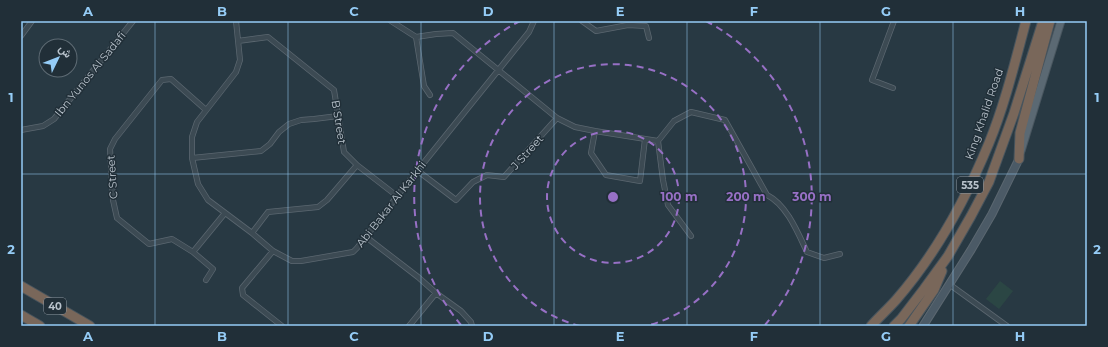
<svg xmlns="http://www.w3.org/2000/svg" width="1108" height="347" font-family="Montserrat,Vazirmatn,sans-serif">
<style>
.green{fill:#2b4644}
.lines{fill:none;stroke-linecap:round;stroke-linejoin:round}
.street-casing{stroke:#5b6770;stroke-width:6}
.secondary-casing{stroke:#5b6770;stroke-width:9}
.primary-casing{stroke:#49565f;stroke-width:9}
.highway-casing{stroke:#47545d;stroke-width:11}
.street{stroke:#3c4a53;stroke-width:4.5}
.secondary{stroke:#4b5a66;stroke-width:7}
.primary{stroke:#5b6973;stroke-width:7}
.highway{stroke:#79675a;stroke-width:9}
.grid{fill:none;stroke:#95ccf6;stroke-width:1;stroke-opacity:0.55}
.ring{fill:none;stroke:#9770c5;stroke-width:2;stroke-dasharray:7 5}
.labels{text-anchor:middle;stroke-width:3;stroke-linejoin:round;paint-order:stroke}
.shield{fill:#212f38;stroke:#8c97a0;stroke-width:1}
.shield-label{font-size:10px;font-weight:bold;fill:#bac4cd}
.street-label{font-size:11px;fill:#bac4cd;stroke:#212f38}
.centre{fill:#9770c5;stroke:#212f38;stroke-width:2}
.ring-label{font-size:12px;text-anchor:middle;font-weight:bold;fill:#9770c5;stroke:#212f38;stroke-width:3;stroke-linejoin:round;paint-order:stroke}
.neatline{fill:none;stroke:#95ccf6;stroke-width:1.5}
.grid-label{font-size:13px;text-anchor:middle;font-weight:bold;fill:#95ccf6}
</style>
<rect width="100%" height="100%" fill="#283943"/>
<path class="green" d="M1000,281l13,10 -14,18 -13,-10z"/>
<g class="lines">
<defs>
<path id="street" d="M236,21l4,39 -4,12 -39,50 -5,15v21l6,26 10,16 44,33 21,18 19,10h9l52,-9 4,-4 35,-45 5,-7 132,-164 5,-11
M391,21l25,16 20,-3 17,-1 104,85 18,9 20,4 63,10
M582,21l14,10 32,-6 18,1 3,12
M21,36l11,-15
M416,37l8,49 6,9
M238,41l30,-4 66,53 10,62 13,13 40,31
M893,88l-21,-8 22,-59
M21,130l22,-4 11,-7 79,-98
M595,131l-4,22 15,22 34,6 5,-42
M192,158l69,-7 9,-7 9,-12 10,-8 12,-4 13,-1 24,-3
M418,171l38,29 17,-18 14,-7 17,2 53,-59
M252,233l16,-21 50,-5 9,-7 30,-35
M691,236l-23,-31 -5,-25 -5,-39 16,-20 17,-9 34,8 42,75c20,10 31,38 40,57l17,6 16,-4
M366,237l52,40 18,16 25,18 10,11 1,4
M273,251l-31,37 1,7 39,31
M193,252l32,-39
M206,280l7,-11 -20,-17 -21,-13 -23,5 -32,-26 -4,-18 -3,-51 5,-10 47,-59 9,-1 35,31
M949,284l58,42
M409,326l27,-33"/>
<path id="secondary" d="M923,326l48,-76 21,-36 27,-55"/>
<path id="primary" d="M1021,151l40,-130"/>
<path id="highway" d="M1019,159l1,-26 30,-112
M21,286l69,40
M21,315l19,11
M871,326c8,-9 17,-17 25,-26 40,-46 70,-101 93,-157 16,-39 26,-81 37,-122
M894,326l7,-7 23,-30 24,-33 23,-40 18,-34 25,-69 29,-92
M909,326l25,-36 8,-19"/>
</defs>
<use href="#street" class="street-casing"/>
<use href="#secondary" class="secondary-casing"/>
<use href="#primary" class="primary-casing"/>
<use href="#highway" class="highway-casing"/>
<use href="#street" class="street"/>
<use href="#secondary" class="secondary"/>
<use href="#primary" class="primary"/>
<use href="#highway" class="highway"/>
</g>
<path class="grid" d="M155,21v305M288,21v305M421,21v305M554,21v305M687,21v305M820,21v305M953,21v305M21,174h1066"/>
<g class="ring">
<circle cx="613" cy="197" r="66"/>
<path d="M580 326A133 133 0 1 1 646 326"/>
<path d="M461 325A199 199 0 0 1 520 21M706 21A199 199 0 0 1 765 325"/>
</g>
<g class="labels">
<g class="shield">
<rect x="957" y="177" width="26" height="16" rx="3"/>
<rect x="44" y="298" width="22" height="16" rx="3"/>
</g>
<g class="shield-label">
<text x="970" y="189">535</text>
<text x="55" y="310">40</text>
</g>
<g class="street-label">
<text transform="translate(90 74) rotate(-51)" y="4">Ibn Yunos Al Sadafi</text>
<text transform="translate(984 114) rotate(-71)" y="4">King Khalid Road</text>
<text transform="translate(339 122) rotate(81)" y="4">B Street</text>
<text transform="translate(527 152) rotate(-48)" y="4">J Street</text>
<text transform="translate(112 177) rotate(-94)" y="4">C Street</text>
<text transform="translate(391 204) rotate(-52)" y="4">Abi Bakar Al Karkhi</text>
</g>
</g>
<circle cx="613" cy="197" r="6" class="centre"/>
<g class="ring-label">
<text x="679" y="201">100 m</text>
<text x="746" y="201">200 m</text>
<text x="812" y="201">300 m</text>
</g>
<rect width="1108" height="347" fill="none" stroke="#212f38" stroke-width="44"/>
<g transform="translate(58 58) rotate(47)"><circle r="19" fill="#212f38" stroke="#5e6b74"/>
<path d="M0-3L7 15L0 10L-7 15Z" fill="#95ccf6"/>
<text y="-6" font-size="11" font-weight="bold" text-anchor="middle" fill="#bac4cd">ش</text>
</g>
<rect x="22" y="22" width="1064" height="303" class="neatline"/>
<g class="grid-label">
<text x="88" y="16">A</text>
<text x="222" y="16">B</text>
<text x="354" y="16">C</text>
<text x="488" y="16">D</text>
<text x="620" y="16">E</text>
<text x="754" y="16">F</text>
<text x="886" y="16">G</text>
<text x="1020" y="16">H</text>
<text x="11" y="102">1</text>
<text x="1097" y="102">1</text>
<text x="11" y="254">2</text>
<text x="1097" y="254">2</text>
<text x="88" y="341">A</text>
<text x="222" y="341">B</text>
<text x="354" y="341">C</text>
<text x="488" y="341">D</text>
<text x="620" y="341">E</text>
<text x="754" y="341">F</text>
<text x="886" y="341">G</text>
<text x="1020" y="341">H</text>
</g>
</svg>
